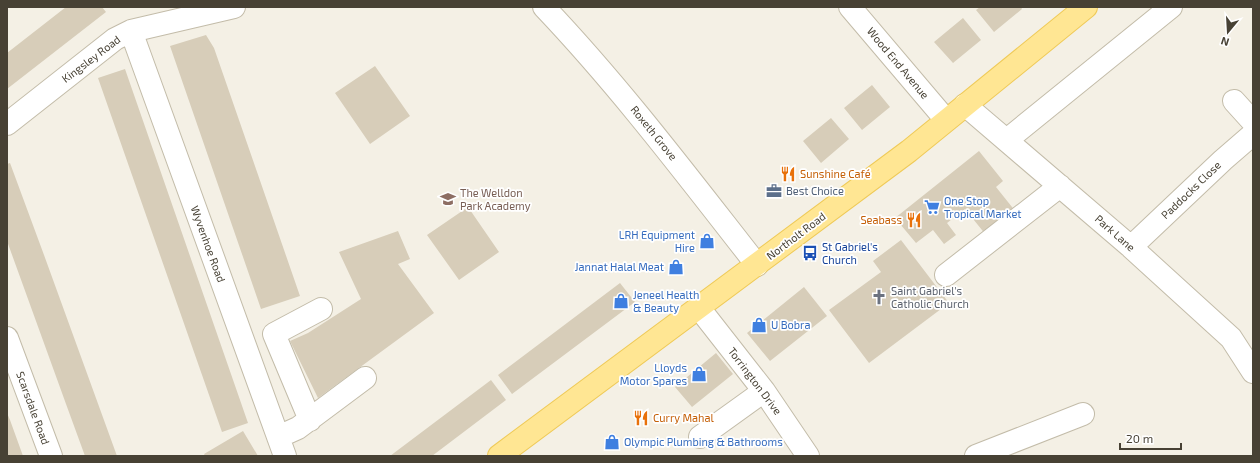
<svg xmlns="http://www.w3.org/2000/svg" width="1260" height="463" font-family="'Exo 2',sans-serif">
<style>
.building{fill:#d7cdb9}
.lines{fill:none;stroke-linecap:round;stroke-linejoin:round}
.minor-casing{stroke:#c3bca9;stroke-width:24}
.major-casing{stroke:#efca58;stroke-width:24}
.minor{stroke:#fff;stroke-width:22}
.major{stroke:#ffe693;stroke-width:22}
.labels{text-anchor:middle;stroke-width:3.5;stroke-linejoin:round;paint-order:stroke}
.street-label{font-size:11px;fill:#474134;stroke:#fff}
.food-label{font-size:11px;fill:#c56008;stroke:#fff;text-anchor:start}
.service-label{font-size:11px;fill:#4e5e75;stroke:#fff;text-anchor:start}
.education-label{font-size:11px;fill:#785e54;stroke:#fff;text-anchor:start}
.shop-label{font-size:11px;fill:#366cbe;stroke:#fff;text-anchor:start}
.transit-label{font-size:11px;fill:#164399;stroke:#fff;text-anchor:start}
.worship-label{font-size:11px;fill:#5b616d;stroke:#fff;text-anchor:start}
</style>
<rect width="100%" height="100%" fill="#f4f0e5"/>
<path class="building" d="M66,7h36l4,5 -99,77v-36z
M980,7h41l1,2 -28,23 -18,-22z
M963,18l18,22 -28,23 -19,-21z
M206,35l8,13 86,248 -39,13 -91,-263z
M375,66l35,50 -40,28 -35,-51z
M125,69l123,354 -26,9 -124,-354z
M872,85l18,22 -28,23 -18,-22z
M831,118l18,21 -28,24 -18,-22z
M979,151l24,30 -7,6 20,25 -30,23 -21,-26 -18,14 9,12 -12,9 -11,-14 -17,13 -21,-25z
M10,163l34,92 73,201h-32l-19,-52 -59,-163v-77z
M468,207l31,45 -40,28 -32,-45z
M398,231l12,28 -12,5 36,49 -116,85 -28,-57 18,-8 53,-34 -22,-47z
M901,240l48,63 -80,60 -40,-53 52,-38 -8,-11z
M620,283l15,19 -123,92 -14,-19z
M804,287l23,29 -57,45 -23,-28z
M716,353l17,21 -41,33 -17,-20z
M491,380l15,20 -74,56h-42z
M7,413l3,7 13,36h-16z
M243,431l15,25h-53l-1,-2z"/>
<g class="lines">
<defs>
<path id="minor" d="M544,7c77,81 144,170 213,258
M850,7l96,113
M131,31l154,425
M1234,101l19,21
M965,105l166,142 100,91 22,34
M7,124l108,-85 16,-8 103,-24
M1008,139l163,-132
M1131,247l92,-87 30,-26
M946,275l114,-89
M699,308l65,83 44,65
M7,338l44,118
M310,420l-36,-86 47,-25
M278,437l20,-9 67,-50
M700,437l64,-46
M976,456l107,-42"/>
<path id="major" d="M499,456l410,-305 177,-144"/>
</defs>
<use href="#minor" class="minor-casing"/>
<use href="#major" class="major-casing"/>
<use href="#minor" class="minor"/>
<use href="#major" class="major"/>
</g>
<defs>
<symbol id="restaurant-bare" viewBox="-9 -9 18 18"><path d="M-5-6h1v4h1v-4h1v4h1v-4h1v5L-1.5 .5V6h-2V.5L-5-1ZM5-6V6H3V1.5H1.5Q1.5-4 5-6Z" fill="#e8710a" stroke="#fff" stroke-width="2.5" paint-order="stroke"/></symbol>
<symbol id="office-bare" viewBox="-9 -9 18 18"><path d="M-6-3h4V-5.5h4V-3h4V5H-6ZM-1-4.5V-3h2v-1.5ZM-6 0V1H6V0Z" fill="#5c6f8a" stroke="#fff" stroke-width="2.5" paint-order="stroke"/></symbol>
<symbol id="school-bare" viewBox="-9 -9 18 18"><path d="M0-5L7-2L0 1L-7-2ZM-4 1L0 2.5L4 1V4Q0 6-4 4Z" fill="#8d6e63" stroke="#fff" stroke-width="2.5" paint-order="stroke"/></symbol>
<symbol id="supermarket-bare" viewBox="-9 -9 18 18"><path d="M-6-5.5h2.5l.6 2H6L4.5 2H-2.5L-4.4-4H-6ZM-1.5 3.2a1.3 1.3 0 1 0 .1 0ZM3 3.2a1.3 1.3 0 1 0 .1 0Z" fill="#3f7fe0" stroke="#fff" stroke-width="2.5" paint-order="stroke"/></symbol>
<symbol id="shop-bare" viewBox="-9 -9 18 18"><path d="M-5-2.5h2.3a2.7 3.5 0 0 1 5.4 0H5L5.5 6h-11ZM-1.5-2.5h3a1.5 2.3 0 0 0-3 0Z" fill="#3f7fe0" stroke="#fff" stroke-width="2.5" paint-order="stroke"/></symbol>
<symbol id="bus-bare" viewBox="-9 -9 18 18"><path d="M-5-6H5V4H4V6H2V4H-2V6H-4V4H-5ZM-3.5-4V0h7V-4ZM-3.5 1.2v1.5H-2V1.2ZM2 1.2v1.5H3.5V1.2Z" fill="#1a4fb4" stroke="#fff" stroke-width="2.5" paint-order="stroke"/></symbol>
<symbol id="church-bare" viewBox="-9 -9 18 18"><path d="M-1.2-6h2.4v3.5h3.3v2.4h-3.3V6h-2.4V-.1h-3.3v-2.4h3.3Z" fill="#6b7280" stroke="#fff" stroke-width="2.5" paint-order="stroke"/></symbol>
</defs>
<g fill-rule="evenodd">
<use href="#restaurant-bare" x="777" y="163" width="22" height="22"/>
<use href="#office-bare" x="763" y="180" width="22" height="22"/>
<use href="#school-bare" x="437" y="188" width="22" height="22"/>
<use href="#supermarket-bare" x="921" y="196" width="22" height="22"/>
<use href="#restaurant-bare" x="903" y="209" width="22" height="22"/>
<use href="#shop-bare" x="696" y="230" width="22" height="22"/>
<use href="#bus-bare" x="799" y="242" width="22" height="22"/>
<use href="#shop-bare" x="665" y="256" width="22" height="22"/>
<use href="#church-bare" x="868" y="286" width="22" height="22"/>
<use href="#shop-bare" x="610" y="290" width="22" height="22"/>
<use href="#shop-bare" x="748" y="314" width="22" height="22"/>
<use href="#shop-bare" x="688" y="363" width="22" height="22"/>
<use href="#restaurant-bare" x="630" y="407" width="22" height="22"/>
<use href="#shop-bare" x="601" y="431" width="22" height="22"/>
</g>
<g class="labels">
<g class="street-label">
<text transform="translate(91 59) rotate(-37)" y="4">Kingsley Road</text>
<text transform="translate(898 63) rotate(50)" y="4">Wood End Avenue</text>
<text transform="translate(654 133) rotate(51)" y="4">Roxeth Grove</text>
<text transform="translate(1191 190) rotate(-44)" y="4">Paddocks Close</text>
<text transform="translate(1115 233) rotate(41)" y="4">Park Lane</text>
<text transform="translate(796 236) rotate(-37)" y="4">Northolt Road</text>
<text transform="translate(208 244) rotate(70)" y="4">Wyvenhoe Road</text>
<text transform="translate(755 381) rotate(53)" y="4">Torrington Drive</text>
<text transform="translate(33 408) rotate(70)" y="4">Scarsdale Road</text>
</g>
<g class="food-label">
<text x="800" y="178">Sunshine Café</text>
<text x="902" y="224" text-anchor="end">Seabass</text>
<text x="653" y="422">Curry Mahal</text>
</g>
<g class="service-label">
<text x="786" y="195">Best Choice</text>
</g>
<g class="education-label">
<text x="460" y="197">The Welldon<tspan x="460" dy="13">Park Academy</tspan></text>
</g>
<g class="shop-label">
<text x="944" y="205">One Stop<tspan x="944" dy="13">Tropical Market</tspan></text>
<text x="695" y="239" text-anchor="end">LRH Equipment<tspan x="695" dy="13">Hire</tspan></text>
<text x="664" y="271" text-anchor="end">Jannat Halal Meat</text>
<text x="633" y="299">Jeneel Health<tspan x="633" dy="13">&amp; Beauty</tspan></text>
<text x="771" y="329">U Bobra</text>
<text x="687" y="372" text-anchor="end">Lloyds<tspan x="687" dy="13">Motor Spares</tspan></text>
<text x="624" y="446">Olympic Plumbing &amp; Bathrooms</text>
</g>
<g class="transit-label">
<text x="822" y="251">St Gabriel's<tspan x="822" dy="13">Church</tspan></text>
</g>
<g class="worship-label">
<text x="891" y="295">Saint Gabriel's<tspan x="891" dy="13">Catholic Church</tspan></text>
</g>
</g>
<rect width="1260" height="463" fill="none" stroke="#474134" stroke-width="16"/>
<g transform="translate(1228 32) rotate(198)" stroke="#ffffff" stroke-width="3" paint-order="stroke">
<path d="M0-3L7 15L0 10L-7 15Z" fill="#474134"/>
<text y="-6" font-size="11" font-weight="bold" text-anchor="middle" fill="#474134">N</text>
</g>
<path d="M1120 443v6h61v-6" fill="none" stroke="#474134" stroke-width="2"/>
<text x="1126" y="443" font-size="12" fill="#474134" stroke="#ffffff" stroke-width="3" paint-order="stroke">20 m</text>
</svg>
